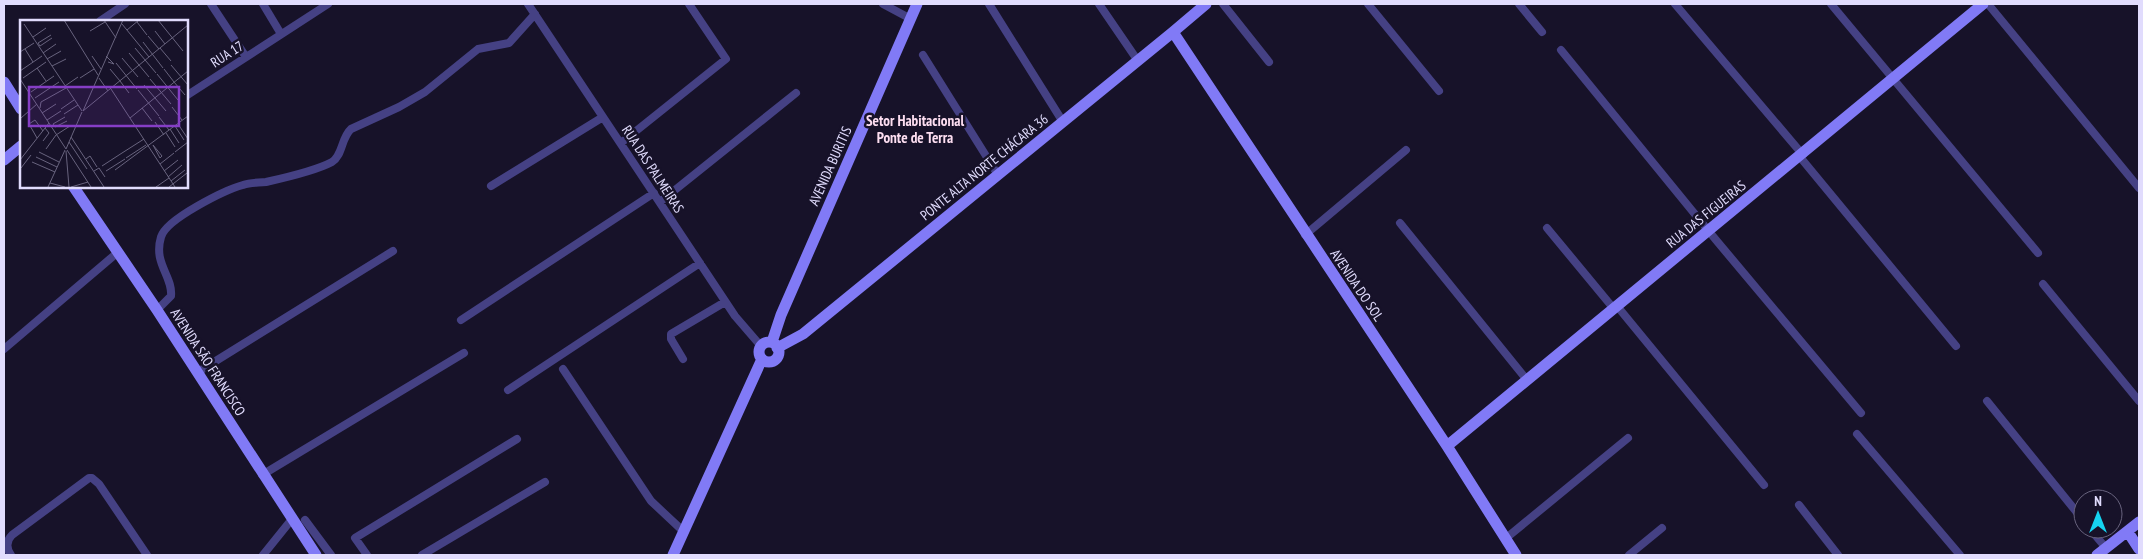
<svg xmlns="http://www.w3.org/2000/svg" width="2143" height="559" font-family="'PT Sans Narrow',sans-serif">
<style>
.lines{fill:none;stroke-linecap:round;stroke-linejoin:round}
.street{stroke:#454184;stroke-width:8}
.secondary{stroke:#817af6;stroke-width:11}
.labels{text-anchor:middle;stroke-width:5;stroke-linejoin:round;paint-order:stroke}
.street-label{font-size:14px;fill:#e1dcfd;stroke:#171229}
.neighbourhood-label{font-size:15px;font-weight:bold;fill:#fddef1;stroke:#171229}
.inset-road{fill:none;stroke:#68637e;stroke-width:1}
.view{fill:#853ec5;fill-opacity:0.15;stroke:#853ec5;stroke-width:2.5}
.inset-edge{fill:none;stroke:#e1dcfd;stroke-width:2.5}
</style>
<rect width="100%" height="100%" fill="#171229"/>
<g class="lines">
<path class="street" d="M211,4l35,53
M263,4l18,30
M528,4l207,312 25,29
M883,4l28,15
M989,4l74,118
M1099,4l39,57
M1223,4l46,58
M1368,4l71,87
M1519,4l23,28
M1675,4l128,151
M1831,4l207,249
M1988,4l151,184
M100,21l25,-17
M1561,50l155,190 145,173
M923,55l75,120
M186,96l142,-92
M621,143l105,-84 -37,-55
M1800,157l156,189
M491,186l112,-69
M660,202l136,-109
M1400,223l127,157
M1547,228l67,81
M1305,235l101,-85
M2043,284l96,117
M1617,306l147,179
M157,310l14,-14c2,-20 -18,-32 -10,-59 5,-18 64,-47 82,-52 8,-3 15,-2 23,-3 18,-4 51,-12 66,-20 11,-7 9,-24 19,-33l48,-22 26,-15 53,-43 31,-6 26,-29
M461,320l193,-127
M4,349l113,-96
M683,359l-12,-20v-5l54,-32
M563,369l88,132 32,30
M198,372l195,-121
M508,390l192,-127
M1987,401l96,119
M1857,434l103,121
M262,475l202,-122
M1799,505l39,50
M305,520l26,35
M2090,529l16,19
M1505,539l123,-101
M11,555c-5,-7 -5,-14 1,-20l77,-57h3l7,6 48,71
M263,555l29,-36
M367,555l-12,-17 162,-99
M422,555l123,-73
M1629,555l33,-27"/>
<path class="secondary" d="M1173,32l274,414 69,109
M4,82l17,27
M4,160l17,-14
M73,186l84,124 159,245
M772,342l9,-27 136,-311
M759 352a10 10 0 1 1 20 0a10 10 0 1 1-20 0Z
M777,348l26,-14 370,-302 33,-28
M1447,446l536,-442
M2128,532l11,17
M673,555l89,-196
M2097,555l42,-33"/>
</g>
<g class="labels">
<g class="street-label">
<text transform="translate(227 54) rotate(-33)" y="5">RUA 17</text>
<text transform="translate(830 166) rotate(-66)" y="5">AVENIDA BURITIS</text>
<text transform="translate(984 167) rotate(-39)" y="5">PONTE ALTA NORTE CHÁCARA 36</text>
<text transform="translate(653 169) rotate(57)" y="5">RUA DAS PALMEIRAS</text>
<text transform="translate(1706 214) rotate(-39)" y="5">RUA DAS FIGUEIRAS</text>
<text transform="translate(1357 285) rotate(56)" y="5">AVENIDA DO SOL</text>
<text transform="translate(208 362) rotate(57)" y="5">AVENIDA SÃO FRANCISCO</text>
</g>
<g class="neighbourhood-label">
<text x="915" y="126">Setor Habitacional<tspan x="915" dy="17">Ponte de Terra</tspan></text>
</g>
</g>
<g transform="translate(20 20)">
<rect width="168" height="168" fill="#171229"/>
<path class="inset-road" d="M44,0l34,55M84,0l12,18M138,0l25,31M117,2l10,13M4,4l58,87M102,4l27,33M107,10l12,-10M70,11l15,-9M135,11l10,13M31,15l-13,8 2,3 12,-8M128,16l11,13M13,17l13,-9M123,22l20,26M115,28l21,25M140,28l11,13M5,29l8,13M0,32l14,-9M23,33l13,-9M109,33l20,24M72,36l9,13M86,36l8,8 -6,-2M102,38l16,19M27,39l14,-8M96,43l21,26M151,45l17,20M32,46l14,-7M17,48l9,13M90,49l10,12M144,49l10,13M0,51l22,-15M137,54l21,26M3,58l23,-16M60,58l14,-9M79,58l9,13M0,59l46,70M130,59l21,25M100,61l9,12M154,62l11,13M124,65l11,13M45,66l13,-9M91,69l64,98M118,70l21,26M11,72l23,-16M15,78l24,-16M135,78l11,13M152,87l10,13M20,88l1,-6 25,-14M122,88l10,13M41,89l13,-9M63,91l105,-86M63,91l40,-91M22,93l14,-9M44,94l14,-9M45,97l-12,7 2,3 12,-6M139,97l10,13M1,98l16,-14M110,98l58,-47M27,100l14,-9M135,102l9,13M158,104l10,15M155,106l9,14M150,109l9,14M146,113l9,14M51,117l33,50M17,118l-8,-14 6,-4 8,11M23,121l6,-8 -4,-5M49,122l18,27M133,125l9,11 -2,2 -7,-13M26,129l10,-14 14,-9M46,129l16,-37M47,130l24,37M46,131l3,36M19,132l20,10M155,132l13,-10M102,133l22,-14M16,137l21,10M106,138l20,-13M66,139l4,-3 7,11M0,140l29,-37M12,142l23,10M140,144l14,-11M82,146l20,-13M1,148l10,-13M95,150l73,-54M74,151l5,-3 6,9M86,151l19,-12M144,151l14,-11M148,157l14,-12M151,161l14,-11M30,163l15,4M28,167l17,-37M51,167l17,-5M136,167l13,-9M149,167l18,-14"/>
<path class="view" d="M9,67h150v39h-150z"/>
<rect width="168" height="168" class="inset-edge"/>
</g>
<rect width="2143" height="559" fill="none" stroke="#e1dcfd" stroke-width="10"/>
<g transform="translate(2098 514)"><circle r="24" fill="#171229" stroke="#68637e"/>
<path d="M0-4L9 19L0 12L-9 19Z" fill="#16d3f0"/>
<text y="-8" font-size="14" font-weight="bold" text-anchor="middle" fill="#e1dcfd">N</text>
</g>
</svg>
